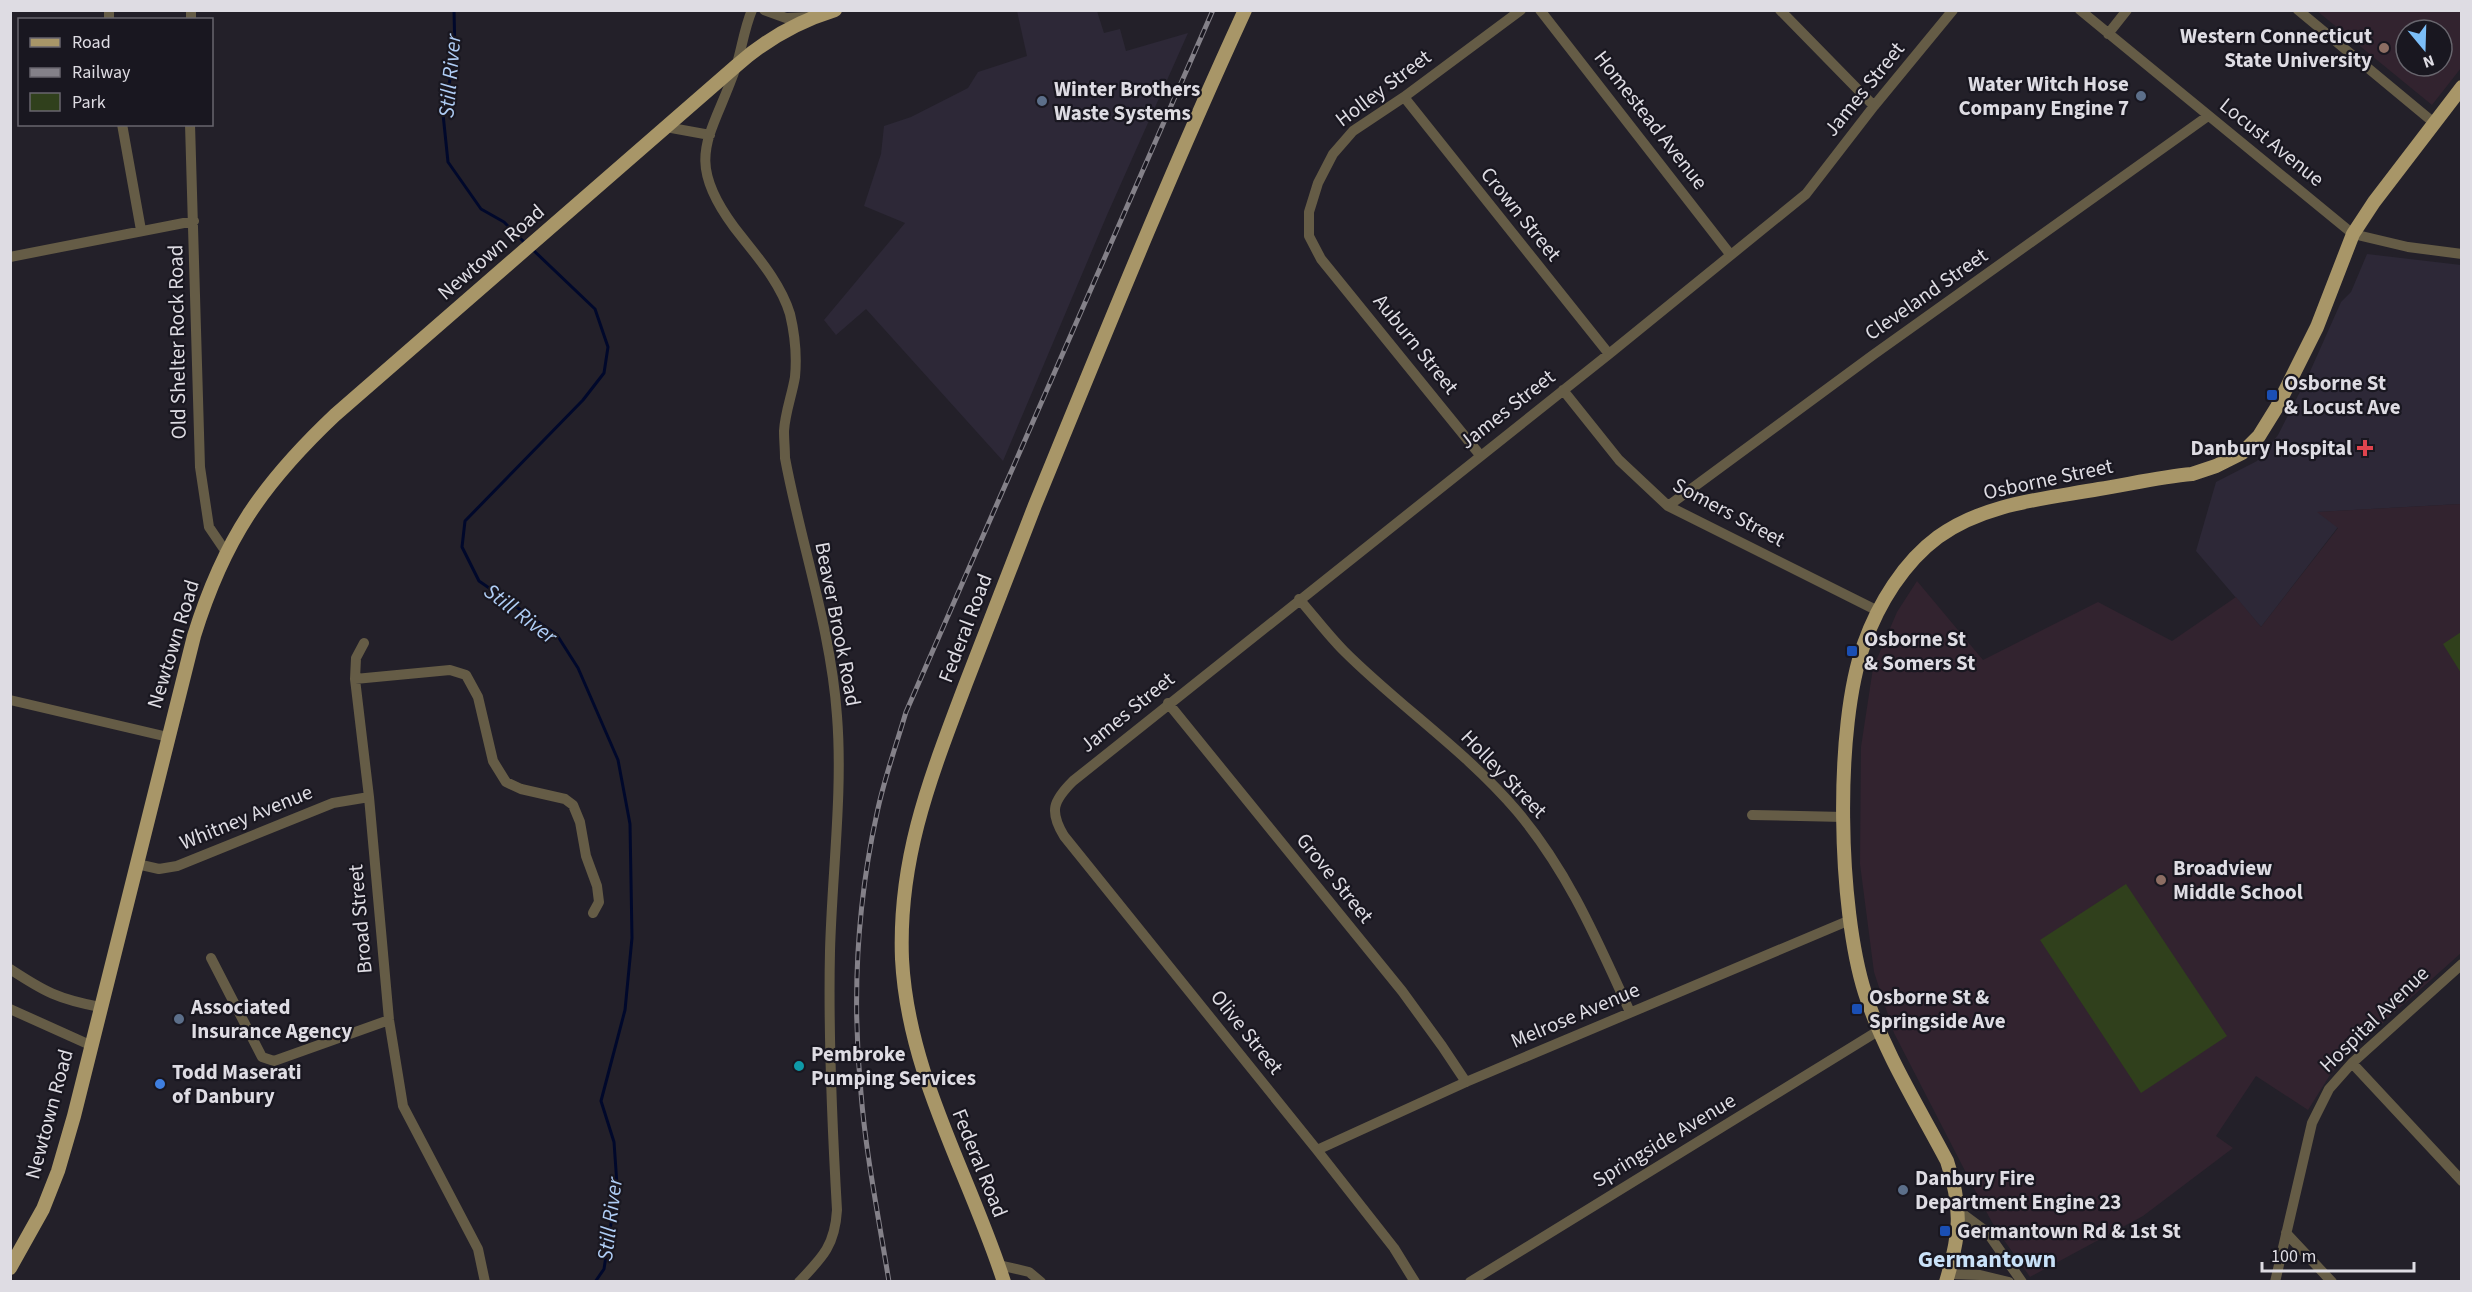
<svg xmlns="http://www.w3.org/2000/svg" width="2472" height="1292" font-family="'Source Sans 3',sans-serif">
<style>
.built{fill:#2d2837}
.education{fill:#32232f;fill-rule:evenodd}
.green{fill:#30401c}
.lines{fill:none;stroke-linecap:round;stroke-linejoin:round}
.stream{stroke:#00082b;stroke-width:3}
.minor{stroke:#655c46;stroke-width:10}
.major{stroke:#a89668;stroke-width:14}
.rail-casing{stroke:#848189;stroke-width:5}
.rail{stroke:#191720;stroke-width:3;stroke-dasharray:9;stroke-linecap:butt}
.education-dot{fill:#8d6e63;stroke:#191720;stroke-width:2}
.service-dot{fill:#5c6f8a;stroke:#191720;stroke-width:2}
.transit-dot{fill:#1a4fb4;stroke:#191720;stroke-width:2}
.health-dot{fill:#e0444e;stroke:#191720;stroke-width:2}
.culture-dot{fill:#0f9aa8;stroke:#191720;stroke-width:2}
.shop-dot{fill:#3f7fe0;stroke:#191720;stroke-width:2}
.labels{text-anchor:middle;stroke-width:4.5;stroke-linejoin:round;paint-order:stroke}
.poi-label{font-size:21px;font-weight:bold;fill:#dedce3;stroke:#191720;text-anchor:start}
.street-label{font-size:21px;fill:#dedce3;stroke:#191720}
.water-label{font-size:22px;font-style:italic;fill:#afcdf5;stroke:#191720}
.quarter-label{font-size:24px;font-weight:bold;fill:#c9e1f8;stroke:#191720}
</style>
<rect width="100%" height="100%" fill="#232029"/>
<path class="built" d="M1017,11h80l7,22 16,-4 6,22 62,-18 -81,182 -104,246 -137,-152 -30,26 -12,-15 81,-97 -41,-17 17,-52 3,-28 27,-9 57,-29 10,-16 49,-16z
M2367,254l94,11v239l-143,8 20,15 -77,100 -65,-76 20,-69 41,-21 21,-26 30,-59 33,-74 10,-10z"/>
<path class="education" d="M2317,11h144v57l-29,37zM2406,30h36v36h-36z
M2461,504v449l-114,102 -17,20 -22,35 -52,-34 -40,60 17,12 -90,68 -113,61 -36,-51 -15,-28 -85,-165 -20,-61 -14,-108 1,-117 12,-79 24,-56 20,-31 66,79 115,-58 74,39 64,-44 25,30 77,-99 -21,-16z"/>
<path class="green" d="M2461,632v41l-18,-29z
M2126,884l101,152 -86,57 -101,-153z"/>
<g class="lines">
<path class="stream" d="M454,10l1,45 -12,59 5,48 33,47 23,13 22,22
M531,248l64,61 13,38 -4,26 -21,27 -118,121 -3,26 17,34 78,54 21,33 40,92 12,64 2,114 -7,72 -24,91 13,41 3,43 -13,84 -9,13"/>
<path class="minor" d="M109,10v10
M752,10c-8,19 -10,38 -16,57 -24,70 -54,90 -2,160 20,26 46,54 56,87 5,21 7,42 5,63 -3,18 -10,36 -11,54 0,9 1,18 1,27 16,86 46,171 52,258 6,76 -5,158 -7,235 -2,87 2,172 7,259 -2,35 -14,47 -38,72
M764,10l22,8 24,-1
M1540,10l190,244
M1780,10l94,96
M2080,10l273,224 55,13 54,7
M2298,10l135,112
M191,20v-10
M2108,34l19,-24
M1404,97l205,257
M122,124l19,106
M190,124l10,343 9,60 17,25
M666,127l44,8
M10,257l184,-36
M1563,390l56,70 49,46 210,105
M1480,455l-159,-196 -12,-23v-24l9,-29 15,-29 20,-23 51,-34 117,-87
M1668,506l205,-151 335,-239
M1299,599c15,17 29,36 45,52 55,55 122,100 173,160 52,62 80,129 113,201
M364,643l-8,15 -1,21 14,118 20,223 14,86 75,143 7,33
M355,679l95,-9 16,5 12,22 15,64 13,21 15,7 44,10 8,6 7,17 6,34 11,30 2,16 -6,11
M10,700l158,37
M1168,703l234,288 40,55 24,36
M1752,815l92,2
M137,864l22,5 18,-3 156,-63 36,-6
M211,958l51,99 12,4 115,-41
M10,969c35,23 48,30 90,38
M10,1009l80,36
M2352,1063l110,118
M1317,1150l149,-68 384,-162
M1960,1212l27,20 35,50
M2286,1233l46,49
M999,1265l30,7 12,10
M1948,1274l32,1 29,7
M1415,1282l-21,-34 -77,-98 -253,-314c-15,-25 -11,-35 9,-55l536,-427 197,-160 68,-88 79,-96
M1470,1282l408,-251
M2275,1282l37,-159 17,-34 23,-26 110,-99"/>
<path class="major" d="M10,1268l33,-59 15,-38 16,-55 120,-480c30,-97 68,-152 141,-221l401,-349c28,-25 63,-45 99,-56
M1004,1282c-35,-109 -96,-207 -102,-323 -4,-102 29,-183 64,-276 23,-59 46,-119 69,-178 68,-166 135,-332 210,-495
M1946,1282c14,-47 17,-73 1,-121 -29,-55 -63,-109 -82,-168 -27,-85 -31,-266 -1,-349 14,-40 40,-82 74,-107 47,-34 106,-38 161,-48 31,-5 61,-12 93,-15l24,-8 26,-13 17,-17 18,-29 40,-80 36,-93 21,-32 88,-115"/>
<defs>
<path id="rail" d="M889,1282c-10,-63 -23,-126 -28,-189 -9,-93 -4,-189 16,-280 7,-34 19,-67 29,-101l307,-702"/>
</defs>
<use href="#rail" class="rail-casing"/>
<use href="#rail" class="rail"/>
</g>
<g class="education-dot">
<circle cx="2384" cy="48" r="6"/>
<circle cx="2161" cy="880" r="6"/>
</g>
<g class="service-dot">
<circle cx="2141" cy="96" r="6"/>
<circle cx="1042" cy="101" r="6"/>
<circle cx="179" cy="1019" r="6"/>
<circle cx="1903" cy="1190" r="6"/>
</g>
<g class="transit-dot">
<rect x="2266" y="389" width="12" height="12" rx="3"/>
<rect x="1846" y="645" width="12" height="12" rx="3"/>
<rect x="1851" y="1003" width="12" height="12" rx="3"/>
<rect x="1939" y="1225" width="12" height="12" rx="3"/>
</g>
<path class="health-dot" d="M2362 439h6v6h6v6h-6v6h-6v-6h-6v-6h6z"/>
<circle class="culture-dot" cx="799" cy="1066" r="6"/>
<circle class="shop-dot" cx="160" cy="1084" r="6"/>
<g class="labels">
<g class="poi-label">
<text x="2372" y="43" text-anchor="end">Western Connecticut<tspan x="2372" dy="24">State University</tspan></text>
<text x="2129" y="91" text-anchor="end">Water Witch Hose<tspan x="2129" dy="24">Company Engine 7</tspan></text>
<text x="1054" y="96">Winter Brothers<tspan x="1054" dy="24">Waste Systems</tspan></text>
<text x="2284" y="390">Osborne St<tspan x="2284" dy="24">&amp; Locust Ave</tspan></text>
<text x="2352" y="455" text-anchor="end">Danbury Hospital</text>
<text x="1864" y="646">Osborne St<tspan x="1864" dy="24">&amp; Somers St</tspan></text>
<text x="2173" y="875">Broadview<tspan x="2173" dy="24">Middle School</tspan></text>
<text x="1869" y="1004">Osborne St &amp;<tspan x="1869" dy="24">Springside Ave</tspan></text>
<text x="191" y="1014">Associated<tspan x="191" dy="24">Insurance Agency</tspan></text>
<text x="811" y="1061">Pembroke<tspan x="811" dy="24">Pumping Services</tspan></text>
<text x="172" y="1079">Todd Maserati<tspan x="172" dy="24">of Danbury</tspan></text>
<text x="1915" y="1185">Danbury Fire<tspan x="1915" dy="24">Department Engine 23</tspan></text>
<text x="1957" y="1238">Germantown Rd &amp; 1st St</text>
</g>
<g class="street-label">
<text transform="translate(1383 88) rotate(-37)" y="7">Holley Street</text>
<text transform="translate(1864 89) rotate(-51)" y="7">James Street</text>
<text transform="translate(1651 120) rotate(52)" y="7">Homestead Avenue</text>
<text transform="translate(2272 142) rotate(39)" y="7">Locust Avenue</text>
<text transform="translate(1521 214) rotate(51)" y="7">Crown Street</text>
<text transform="translate(491 252) rotate(-41)" y="7">Newtown Road</text>
<text transform="translate(1926 294) rotate(-35)" y="7">Cleveland Street</text>
<text transform="translate(177 342) rotate(-91)" y="7">Old Shelter Rock Road</text>
<text transform="translate(1416 344) rotate(51)" y="7">Auburn Street</text>
<text transform="translate(1507 409) rotate(-38)" y="7">James Street</text>
<text transform="translate(2048 479) rotate(-12)" y="7">Osborne Street</text>
<text transform="translate(1729 512) rotate(28)" y="7">Somers Street</text>
<text transform="translate(838 624) rotate(79)" y="7">Beaver Brook Road</text>
<text transform="translate(965 628) rotate(-69)" y="7">Federal Road</text>
<text transform="translate(173 644) rotate(-73)" y="7">Newtown Road</text>
<text transform="translate(1127 712) rotate(-39)" y="7">James Street</text>
<text transform="translate(1504 774) rotate(46)" y="7">Holley Street</text>
<text transform="translate(246 817) rotate(-22)" y="7">Whitney Avenue</text>
<text transform="translate(1335 878) rotate(51)" y="7">Grove Street</text>
<text transform="translate(360 919) rotate(-95)" y="7">Broad Street</text>
<text transform="translate(1575 1015) rotate(-23)" y="7">Melrose Avenue</text>
<text transform="translate(2374 1019) rotate(-44)" y="7">Hospital Avenue</text>
<text transform="translate(1247 1032) rotate(51)" y="7">Olive Street</text>
<text transform="translate(49 1114) rotate(-75)" y="7">Newtown Road</text>
<text transform="translate(1664 1140) rotate(-31)" y="7">Springside Avenue</text>
<text transform="translate(980 1163) rotate(68)" y="7">Federal Road</text>
</g>
<g class="water-label">
<text transform="translate(449 76) rotate(-85)" y="8">Still River</text>
<text transform="translate(521 613) rotate(37)" y="8">Still River</text>
<text transform="translate(609 1219) rotate(-83)" y="8">Still River</text>
</g>
<g class="quarter-label">
<text x="1987" y="1267">Germantown</text>
</g>
</g>
<rect width="2472" height="1292" fill="none" stroke="#dedce3" stroke-width="24"/>
<rect x="18" y="18" width="195" height="108" fill="#191720" stroke="#68666e" stroke-width="1.5"/>
<rect x="30" y="38" width="30" height="9" fill="#a89668" stroke="#68666e" stroke-width="1.5"/>
<text x="72" y="48" font-size="18" fill="#dedce3">Road</text>
<rect x="30" y="68" width="30" height="9" fill="#848189" stroke="#68666e" stroke-width="1.5"/>
<text x="72" y="78" font-size="18" fill="#dedce3">Railway</text>
<rect x="30" y="93" width="30" height="18" fill="#30401c" stroke="#68666e" stroke-width="1.5"/>
<text x="72" y="108" font-size="18" fill="#dedce3">Park</text>
<g transform="translate(2424 48) rotate(161)"><circle r="28" fill="#191720" stroke="#68666e" stroke-width="1.5"/>
<path d="M0-4.5L10 22L0 15L-10 22Z" fill="#7bbef8"/>
<text y="-9" font-size="16" font-weight="bold" text-anchor="middle" fill="#dedce3">N</text>
</g>
<path d="M2262 1262v9h152v-9" fill="none" stroke="#dedce3" stroke-width="3"/>
<text x="2271" y="1262" font-size="18" fill="#dedce3" stroke="#191720" stroke-width="4.5" paint-order="stroke">100 m</text>
</svg>
